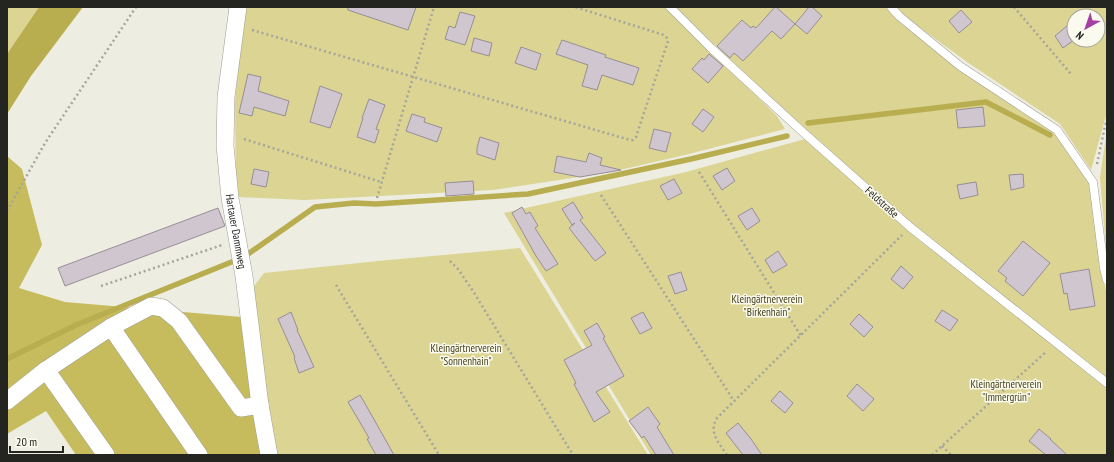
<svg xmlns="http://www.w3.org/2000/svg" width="1114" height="462" font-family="'PT Sans Narrow',sans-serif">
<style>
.green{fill:#dbd493;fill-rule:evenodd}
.forest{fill:#c6bc5d}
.water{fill:#b9ae4f}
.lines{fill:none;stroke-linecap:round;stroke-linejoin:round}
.stream{stroke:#b9ae4f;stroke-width:5.5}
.building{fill:#d0c6cf;stroke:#978e96}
.lane-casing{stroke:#9f9f93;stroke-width:9}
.street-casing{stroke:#9f9f93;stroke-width:18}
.path{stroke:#a5a59c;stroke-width:2.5;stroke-dasharray:2 3;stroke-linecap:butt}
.lane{stroke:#fff;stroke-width:8}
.street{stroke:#fff;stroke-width:17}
.labels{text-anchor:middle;stroke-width:3;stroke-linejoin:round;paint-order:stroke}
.street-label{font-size:11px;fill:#242420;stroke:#fbfaee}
.park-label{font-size:11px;fill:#423e15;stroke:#fbfaee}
</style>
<rect width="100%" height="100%" fill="#eeede1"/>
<path class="green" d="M7,7h32l-32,47z
M244,7h423l110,109 8,13 -96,25 -78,18 -118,18 -188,10 -69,-3 -1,-96z
M675,7h213l71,61 97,67 33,48 12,85 6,27v84l-199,-157 -107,-95z
M896,7h211v105l-16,58 -31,-46 -93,-62 -59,-43zM1074,16h24v24h-24z
M1107,130v131l-7,-84z
M805,139l115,102 85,64 102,82v68h-456l-147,-242 182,-41z
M520,248l128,207h-372l-9,-54 -15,-112 12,-16 114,-12z"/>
<path class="forest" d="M7,156l15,13 20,76 -23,43 46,14 177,15 22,138h-188l-30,-44 -39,23z"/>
<path class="water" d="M39,7h44l-52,69 -24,38v-60z"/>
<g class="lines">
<path class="stream" d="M808,123l178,-21 64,33
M7,359l69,-34 158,-64 14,-7 67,-47 39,-4 22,1 152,-10 163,-35 96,-23"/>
</g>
<path class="building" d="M348,7h68l-8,23 -60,-20z
M775,7h1l19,17 -14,15 -9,-8 -29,30 -9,-8 -4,5 -13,-12 25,-26 9,8 2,-2 3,2z
M809,7h3l10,9 -15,18 -12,-10z
M961,10l11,12 -13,11 -10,-12z
M460,12l15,4 -10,29 -20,-6 4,-13 6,2z
M1068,25l6,8v7l-11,8 -8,-12z
M474,38l18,5 -3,13 -18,-5z
M562,40l44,15 -1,2 34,11 -6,17 -31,-10 -5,15 -15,-4 6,-21 -32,-11z
M521,47l20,7 -5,16 -21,-7z
M709,54l14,12 -15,17 -16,-14 10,-11 2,2z
M248,74l13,3 -3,14 31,10 -4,15 -31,-9 -2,9 -13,-3z
M320,86l22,8 -12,34 -20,-6z
M369,99l16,6 -9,24 3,1 -4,13 -18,-6 6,-19h-1z
M983,107l2,19 -27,2 -2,-18z
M703,109l11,8 -11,15 -11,-8z
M412,114l13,4 -1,4 18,6 -5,14 -31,-11z
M654,129l17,4 -5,19 -17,-4z
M480,137l19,6 -4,17 -18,-6v-6z
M589,153l13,5 -2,7 21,5 -41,7 -26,-5 3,-16 29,6z
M727,168l8,13 -13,9 -9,-14z
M254,169l15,3 -3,15 -15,-3z
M1023,174l1,13 -13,3 -2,-15z
M674,179l8,14 -14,7 -8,-14z
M473,181l1,13 -28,2 -1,-13z
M976,182l2,13 -18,4 -3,-14z
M573,202l10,16 -3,2 26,33 -11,8 -26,-33 6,-5 -3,2 -10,-16z
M522,207l4,7 4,-2 8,14 -3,2 23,36 -12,7 -10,-15 -24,-43z
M218,208l7,18 -160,60 -7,-18z
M752,208l8,13 -13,9 -9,-14z
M1023,241l27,22 -27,33 -18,-15 2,-3 -9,-7z
M778,251l9,14 -14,8 -8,-13z
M901,266l12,11 -10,12 -12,-10z
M1089,269l6,37 -25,4 -3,-17 -3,1 -4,-20z
M681,272l6,18 -12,4 -7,-18z
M942,310l16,10 -8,11 -15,-10z
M291,312l7,18h-1l17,37 -15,6 -5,-15 1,-1 -17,-38z
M643,312l9,16 -12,6 -9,-16z
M859,314l14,13 -9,10 -14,-13z
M597,323l8,14 -2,1 21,38 -28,16 14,20 -16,10 -20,-38 2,-1 -12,-23 28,-15 -8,-14z
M857,384l17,15 -11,12 -16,-15z
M780,391l13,12 -8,10 -14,-12z
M360,395l11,19 23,41h-18l-9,-16 2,-1 -21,-36z
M648,407l12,17 -3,3 17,28h-18l-12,-19 -2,2 -13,-17z
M738,423l13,16 11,16h-19l-17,-22z
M1039,429l12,10h-1l17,16h-21l-17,-14z"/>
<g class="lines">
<defs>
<path id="lane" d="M670,7l41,41 94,86 105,93 197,156
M891,7l8,9 61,50 97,64 36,52 11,86 3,12"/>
<g id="street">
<path id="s1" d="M238,7l-12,90 -1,49 5,52 14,78 16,129 9,50"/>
<path d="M111,327l88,128"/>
<path d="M46,370l60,85"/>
<path d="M7,401l39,-31 65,-43 40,-21 12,2 16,13 62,87 19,-3"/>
</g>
</defs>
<use href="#lane" class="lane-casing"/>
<use href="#street" class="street-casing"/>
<path class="path" d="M1014,7l57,67
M252,30l378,110h3l3,-3 32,-96 -1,-3 -3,-3 -89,-28
M244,139l137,43
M1097,164l8,-38 2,-6
M699,172l102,164
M601,195l133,206
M377,198l57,-191
M7,211l38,-68 91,-136
M450,261l8,8 15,22 100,164
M336,285l103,170
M101,286l121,-41
M942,446l9,9
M727,455c-8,-12 -19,-23 -10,-37l185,-183
M932,455l115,-104"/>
<use href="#lane" class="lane"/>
<use href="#street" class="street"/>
</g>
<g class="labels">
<g class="street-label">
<text transform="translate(882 202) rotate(42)" y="4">Feldstraße</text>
<text dy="4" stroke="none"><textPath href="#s1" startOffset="226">Hartauer Dammweg</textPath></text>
</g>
<g class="park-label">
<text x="767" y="303">Kleingärtnerverein<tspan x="767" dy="13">"Birkenhain"</tspan></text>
<text x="466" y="352">Kleingärtnerverein<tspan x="466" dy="13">"Sonnenhain"</tspan></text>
<text x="1006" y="388">Kleingärtnerverein<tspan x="1006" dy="13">"Immergrün"</tspan></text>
</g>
</g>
<rect width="1114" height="462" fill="none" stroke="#242420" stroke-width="16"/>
<g transform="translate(1086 28) rotate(220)"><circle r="19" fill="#fbfaee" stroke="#a5a49c"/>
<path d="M0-3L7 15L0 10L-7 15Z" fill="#a63fa3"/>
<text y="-6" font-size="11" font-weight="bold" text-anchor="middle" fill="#242420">N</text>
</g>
<path d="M10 446v6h53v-6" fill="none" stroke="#242420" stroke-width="2"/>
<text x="16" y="446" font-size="12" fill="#242420" stroke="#fbfaee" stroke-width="3" paint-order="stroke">20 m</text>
</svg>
